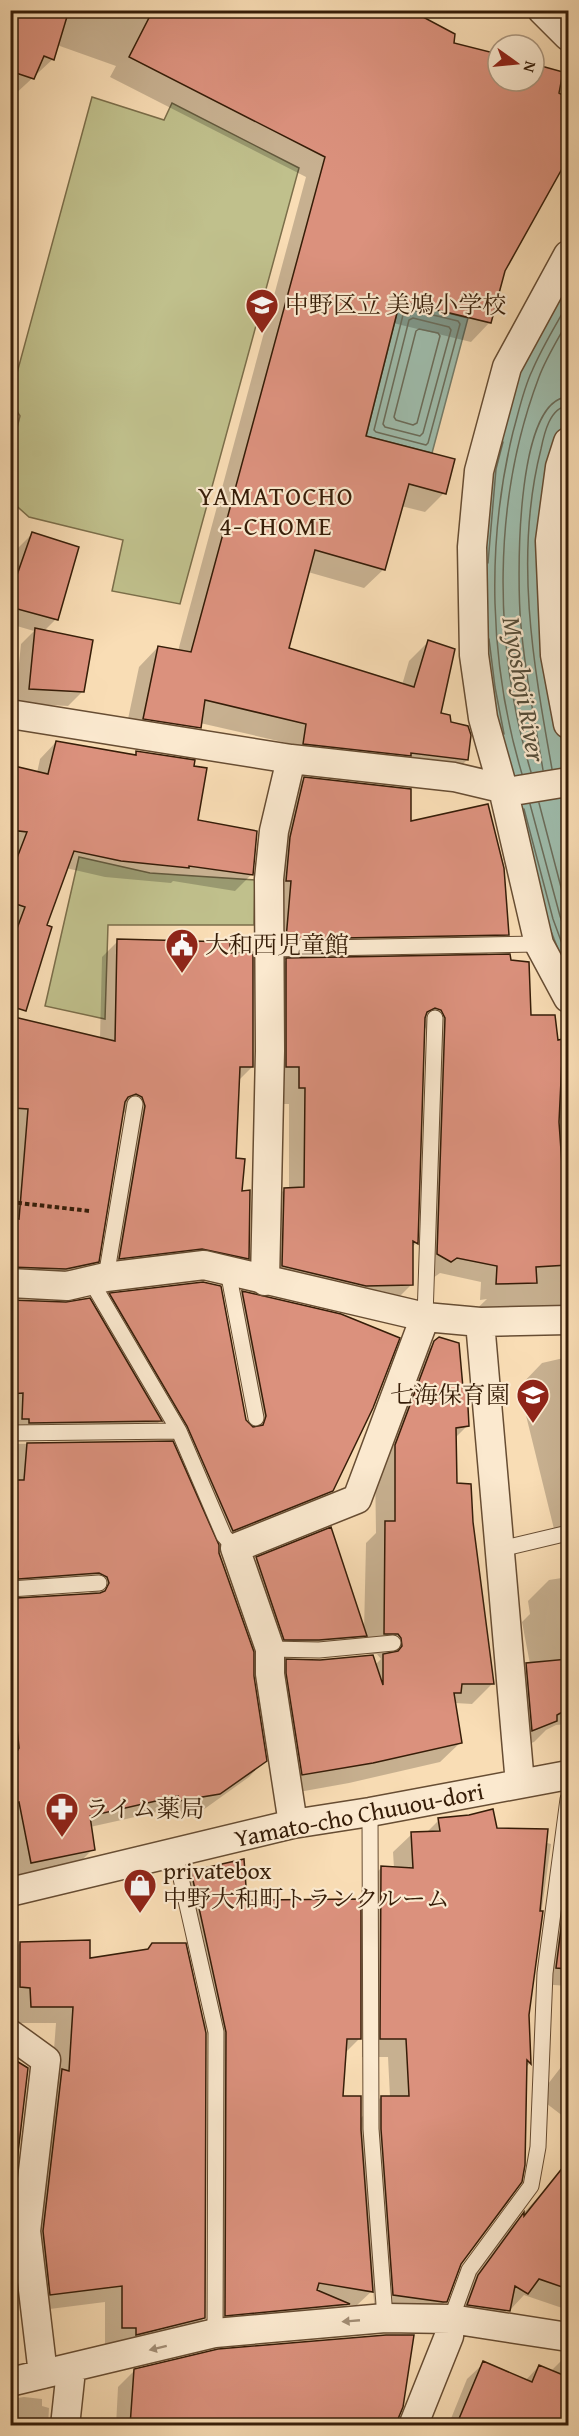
<svg xmlns="http://www.w3.org/2000/svg" width="579" height="2436" font-family="'Gentium Book Plus','Noto Serif JP',serif">
<style>
.green{fill:#c0c08c;stroke:#7b6e4a;stroke-width:1.5}
.water{fill:#9ebcac;stroke:#747c6a;stroke-width:1.5}
.shadow{fill:#0003}
.lines{fill:none;stroke-linecap:round;stroke-linejoin:round}
.shore{stroke:#6a6c5a;stroke-width:1.5}
.building{fill:#db917d;stroke:#361d08;stroke-width:1.5}
.service-casing{stroke:#674d33;stroke-width:17}
.minor-casing{stroke:#674d33;stroke-width:31}
.path{stroke:#361d08;stroke-width:4;stroke-dasharray:4.5 3;stroke-linecap:butt}
.service{stroke:#fbe9cf;stroke-width:15}
.minor{stroke:#fbe9cf;stroke-width:28}
.oneway{fill:#a28d75}
.labels{text-anchor:middle;stroke-width:4.5;stroke-linejoin:round;paint-order:stroke}
.poi-label{font-size:24px;fill:#361d08;stroke:#fbe9cf;text-anchor:start}
.street-label{font-size:24px;fill:#361d08;stroke:#fbe9cf}
.neighbourhood-label{font-size:26px;letter-spacing:1.5px;fill:#361d08;stroke:#fbe9cf}
.water-label{font-size:26px;font-style:italic;fill:#554d39;stroke:#fbe9cf}
</style>
<rect width="100%" height="100%" fill="#f9ddb5"/>
<filter id="stains"><feTurbulence type="fractalNoise" baseFrequency=".00333" numOctaves="4"/><feColorMatrix values="0 0 0 0 .2 0 0 0 0 .09 0 0 0 0 .02 0 0 0 .5 -.17"/></filter>
<radialGradient id="worn" r=".72"><stop offset=".6" stop-color="#630" stop-opacity="0"/><stop offset="1" stop-color="#630" stop-opacity=".3"/></radialGradient>
<path class="green" d="M92,97l72,23 8,-17 127,65 -119,436 -68,-13 11,-51 -94,-23 -18,-16v-49l9,-36 -9,-14v-7z
M79,857l71,16 105,7 -1,45h-146l-3,94 -60,-13z"/>
<path class="water" d="M568,275v139l-12,29 -9,213 21,121v197l-21,-53 -46,-170 -19,-128 8,-155 29,-102z
M400,301l68,17 -36,135 -66,-17z"/>
<path class="shadow" d="M10,10h307l181,46v25h36v-15l23,28 11,6v55l-64,115 -14,52 -19,20 -78,-19 -29,114 80,56 -19,19 -24,-6 -17,63 -20,19 -56,-16 -21,77 115,36 7,-24 19,-19 11,72 10,9 18,37 -20,19 -163,-16 3,-20 -87,-20 -1,4 -19,20 -56,-9 15,-71 19,-20 20,4 128,-474 -196,-100 6,-11 -59,-21 -4,14 -41,38 -2,4z
M568,463v263l-13,-67z
M32,534l24,85 -12,12 39,60 -15,15 -53,-3 6,-59 13,-13 -24,-7v-54l8,-22z
M56,742l78,14 3,-3 59,68 55,54 -16,16 -62,-10 -2,2 -66,-6 -39,-9 -56,106v-207l27,6 3,-14z
M304,779l105,44 98,111 -22,22 76,101 7,3v254l-104,7 23,-22 -7,1 1,-18 -41,-9 -7,5 -4,-243 -5,-10 -8,218 -5,5v37l-16,16 -129,-18 2,-77 16,-16h5v-86h-6l-13,-128 17,-16h-22l17,-159z
M118,941l111,14 23,112 -14,14 -3,78 13,99 -17,16h-127l25,-152 -3,-9 -4,-1 -25,149 -16,16 -71,6v-265l90,21 2,-82z
M242,1292l98,24 -9,174 -15,15 -99,40 1,9 34,122 13,84 -16,17 -46,33 -40,6 -1,-5 -72,16 3,22 -16,16 -61,13 -6,-24v-254l81,-5 -3,-5 -78,4v-150l164,-2 -13,-22 -17,17 -134,2v-138l85,9 15,-15 141,132 -23,-120z
M435,1343l32,83 -12,12 1,47 16,37 21,161 -21,21 -17,-1 6,39 -21,20 -91,21 -67,12 -15,-114 20,-20 88,4 6,-6 -4,-5h-13v-18l-13,14 -81,4 -28,-81 15,-14 73,-30 34,103 2,-89 10,-10 -1,-67 39,-103z
M568,1357v169l-14,3 -35,-142 23,-24z
M568,1577v147l-12,1 -10,5 -12,12 -23,9 -5,-65 21,-21 3,-1 -8,-42 8,-8 -2,-13 21,-21z
M439,1820l56,10 56,14 -24,171 3,48 -5,5 -80,234 -18,18 -52,-7 -2,-23 -17,16 -8,-1 -15,15 -123,10 1,-282 -5,-21 -2,291 -17,17 -82,10v-43l-71,9 22,-288h-41l-1,-18 -4,-1v-51l10,-10 69,17 57,-9 6,-6 50,75h3l-29,-132 16,-16 54,29 115,136 -16,16 -3,44 18,22 21,-22h9l-2,-40h-26l1,-170 18,-19h13l-1,-16 19,-18 14,-1z
M568,1849v137l-28,-2z
M568,2058v62l-30,-23z
M563,2170l5,4v136l-44,-15 -13,14 -2,-1 -17,19 -40,-6 10,-29 46,-62z
M10,2251l7,53 -2,59 -5,4z
M567,2355h1v71h-120l19,-47 17,-16 41,18 14,-15 12,5z
M134,2371l267,35 -5,20h-280l2,-39z
M24,2397l18,2v7l7,2 -1,18h-38v-27z
M83,2419l20,7h-27z
M434,2421l14,5h-19z"/>
<g class="lines">
<path class="shore" d="M408,309l50,12 2,3 -32,119 -2,2 -50,-13 -2,-2 30,-119z
M413,318l36,9 2,3 -28,103 -3,3 -35,-9 -2,-3 26,-104z
M419,329l19,4 2,3 -23,87 -4,2 -17,-5 -2,-3 22,-86z
M488,563l8,-94 7,-27
M489,639l6,48 9,47
M552,769c-19,-106 -38,-214 -11,-320 3,-15 9,-42 27,-43
M543,770c-8,-48 -18,-96 -22,-144 -4,-40 -7,-227 47,-229
M531,772c-38,-126 -39,-271 8,-395 7,-19 19,-38 29,-56
M522,774c-33,-110 -36,-231 -9,-342 6,-21 10,-42 19,-61 10,-24 24,-46 36,-68
M539,803l29,111
M530,804l30,112 8,23
M524,809l29,110 15,41"/>
</g>
<path class="building" d="M10,10h59l-15,50 -10,-4 -10,23 -24,-8z
M153,10h257l45,24 -1,9 44,11v27h36v-17l29,8 -4,21 9,5v60l-63,113 -14,52 -91,-22 -34,135 89,23 -9,35 -37,-10 -24,86 -70,-20 -26,98 125,39 14,-47 27,9 -14,64 9,2 1,7 17,4 3,9 -3,25 -57,-7v3l-108,-12 3,-20 -101,-24 -4,28 -58,-9 15,-73 33,6 134,-495 -196,-100z
M32,532l47,15 -21,73 -48,-13v-12z
M35,628l58,12 -9,52 -55,-3z
M56,741l80,14v-4l59,9 -1,6 13,2 -9,52 59,11 -4,44 -64,-9v2l-68,-7 -47,-10 -27,74 5,2 -26,84 -16,-5v-36l7,-25 -5,-3 13,-35 -15,-5v-26l17,-44 -17,-2v-65l38,9z
M304,777l107,12v32l77,-17 16,64 5,67 -223,4 5,-58h-5l4,-44z
M117,939l113,3v11l23,-1v115h-13l-4,91 9,1 -3,32 8,-1 -1,69 -47,-10 -83,10 26,-153 -3,-9 -6,-3 -8,3 -3,5 -26,160 -33,7 -56,-2v-50l9,2 9,-110 -15,-1v-5h-3v-87l105,25z
M510,954l1,6 18,2 2,53h24l3,25 5,-1 -4,83 4,57 5,-1v87l-32,2 1,16 -41,1 1,-18 -40,-8 -6,4 -14,-8 8,-236 -4,-8 -6,-2 -8,4 -2,6 -7,226 -5,-3v44l-47,1 -84,-20 2,-78 20,-1 1,-99h-6v-21h-13v-109z
M203,1282l18,4 25,134 7,7 10,-2 3,-9 -24,-125 99,23 59,24 -27,70 -40,83 -100,40 -46,-105 -78,-133z
M90,1298l72,123 -133,2v-4h-7l1,-26 -13,1v-94l56,2z
M439,1337l20,6 4,45h4l2,38 -13,2 1,55 14,1 2,38 21,162h-32l-1,9h-7l8,50 -89,20 -71,12 -16,-102v-14l34,1 53,-5 10,30v-31l15,-3 4,-5 -1,-8 -3,-4h-14l1,-113h10v-76l39,-104z
M173,1441l46,104v8l35,99v24l13,85 -47,33 -42,7v-5l-88,20 5,34 -64,13 -12,-61 -5,2 -4,-25v-16l9,-15 -7,-71h3l2,-79 83,-5 5,-2 4,-8 -2,-6 -8,-4 -81,6v-8l-8,1v-92h14l3,-37z
M331,1527l36,109 -48,4h-35l-28,-83z
M568,1659v50l-11,6v6l-25,10 -6,-68z
M493,1809l4,19 51,1 -8,82h3l-14,104 2,49 -4,-4 -2,105 -3,17 -61,82 -14,38h-4l-50,-7 -12,-166v-33h28l-3,-57h-26l1,-173 32,2 -2,-36 29,-1 -2,-13 31,-3z
M244,1859l3,41 114,-1v140h-14l-4,57h18v34l12,162 -54,-9 -2,7 33,14 -125,12 1,-284 -35,-161z
M563,1913l5,1v55l-12,-1z
M90,1940v18l58,-9 4,-6h34l20,90 -1,285 -69,17v-7h-14v-42l-72,9 -7,-64 19,-162 7,2 4,-64h-42l-1,-19 -10,-1v-45z
M10,2057l18,11 -18,153z
M568,2161v128l-29,-10 -11,15 -13,-8 -5,25 -43,-6 11,-30 46,-63v4z
M10,2240l7,59 -7,1z
M386,2335h28l-11,72 -8,19h-265l4,-57 84,-20z
M483,2361l49,21 7,-17 29,12v49h-112z"/>
<g class="lines">
<defs>
<path id="service" d="M269,949l270,-5
M228,1271l28,147
M106,1277l29,-173
M91,1281l88,150 45,105 11,12
M425,1317l10,-299
M10,1433l169,-2
M501,1549l67,-16
M10,1589l89,-6
M270,1649l49,1 74,-7
M370,1812l1,317 14,189
M175,1852l41,180 -1,301
M451,2319l18,-49 62,-84 7,-39 7,-174 23,-174"/>
<path id="minor" d="M542,10l26,26
M568,255l-61,112 -28,104 -7,76 2,108 9,63 20,71 36,155 29,54
M568,442l-8,25 -10,74 5,114 13,69
M10,714l281,45 163,18 59,14 55,-9
M265,1281l5,-230 -1,-172 5,-48 17,-72
M10,1283l57,3 39,-9 98,-12 221,52 55,5 88,-2
M480,1322l40,462
M293,1824l-23,-150v-25l-35,-101 122,-49 68,-182
M10,1892l283,-68 77,-12 198,-37
M10,2034l36,26 -20,171 17,143
M10,2382l205,-49 170,-15 66,1 117,18
M65,2426l6,-56
M413,2426l36,-90 2,-17"/>
</defs>
<use href="#service" class="service-casing"/>
<use href="#minor" class="minor-casing"/>
<path class="path" d="M10,1202l80,9"/>
<use href="#service" class="service"/>
<use href="#minor" class="minor"/>
</g>
<defs><path id="oneway-solid" d="M-6-.8H1V-3.2L6.5 0L1 3.2V.8H-6Z" transform="scale(1.5)"/></defs>
<g class="oneway">
<use href="#oneway-solid" transform="translate(351 2321) rotate(175)"/>
<use href="#oneway-solid" transform="translate(158 2348) rotate(166)"/>
</g>
<defs>
<symbol id="school-pin" viewBox="-11 -11 22 30"><path d="M0 17L-7.5 6A9.5 9.5 0 1 1 7.5 6Z" fill="#8f2418" stroke="#fbe9cf"/><path d="M0-5L7-2L0 1L-7-2ZM-4 1L0 2.5L4 1V4Q0 6-4 4Z" fill="#fff"/></symbol>
<symbol id="civic-pin" viewBox="-11 -11 22 30"><path d="M0 17L-7.5 6A9.5 9.5 0 1 1 7.5 6Z" fill="#8f2418" stroke="#fbe9cf"/><path d="M-.6-6.5H3V-4.5H.6V-3L4-1V1h2V6H-6V1h2V-1L-.6-3ZM-1.2 2.5V6h2.4V2.5Z" fill="#fff"/></symbol>
<symbol id="pharmacy-pin" viewBox="-11 -11 22 30"><path d="M0 17L-7.5 6A9.5 9.5 0 1 1 7.5 6Z" fill="#8f2418" stroke="#fbe9cf"/><path d="M-2-6h4v4h4v4h-4v4h-4v-4h-4v-4h4Z" fill="#fff"/></symbol>
<symbol id="shop-pin" viewBox="-11 -11 22 30"><path d="M0 17L-7.5 6A9.5 9.5 0 1 1 7.5 6Z" fill="#8f2418" stroke="#fbe9cf"/><path d="M-5-2.5h2.3a2.7 3.5 0 0 1 5.4 0H5L5.5 6h-11ZM-1.5-2.5h3a1.5 2.3 0 0 0-3 0Z" fill="#fff"/></symbol>
</defs>
<g fill-rule="evenodd">
<use href="#school-pin" x="243" y="286" width="38" height="52"/>
<use href="#civic-pin" x="163" y="926" width="38" height="52"/>
<use href="#school-pin" x="514" y="1376" width="38" height="52"/>
<use href="#pharmacy-pin" x="43" y="1790" width="38" height="52"/>
<use href="#shop-pin" x="121" y="1866" width="38" height="52"/>
</g>
<g class="labels">
<g class="poi-label">
<text x="285" y="313">中野区立 美鳩小学校</text>
<text x="205" y="953">大和西児童館</text>
<text x="510" y="1403" text-anchor="end">七海保育園</text>
<text x="85" y="1817">ライム薬局</text>
<text x="163" y="1879">privatebox<tspan x="163" dy="28">中野大和町トランクルーム</tspan></text>
</g>
<g class="street-label">
<text transform="translate(359 1815) rotate(-11)" y="8">Yamato-cho Chuuou-dori</text>
</g>
<g class="neighbourhood-label">
<text x="276" y="505">YAMATOCHO<tspan x="276" dy="30">4-CHOME</tspan></text>
</g>
<g class="water-label">
<text transform="translate(524 689) rotate(80)" y="9">Myoshoji River</text>
</g>
</g>
<rect width="579" height="2436" fill="none" stroke="#f9ddb5" stroke-width="36"/>
<rect x="12" y="12" width="555" height="2412" fill="none" stroke="#361d08" stroke-width="3"/>
<rect x="18" y="18" width="543" height="2400" fill="none" stroke="#361d08" stroke-width="1.5"/>
<g transform="translate(516 63) rotate(105)"><circle r="28" fill="#fbe9cf" stroke="#ac977f" stroke-width="1.5"/>
<path d="M0-4.5L10 22L0 15L-10 22Z" fill="#8f2418"/>
<text y="-9" font-size="16" font-weight="bold" text-anchor="middle" fill="#361d08">N</text>
</g>
<rect width="100%" height="100%" filter="url(#stains)"/>
<rect width="100%" height="100%" fill="url(#worn)"/>
</svg>
